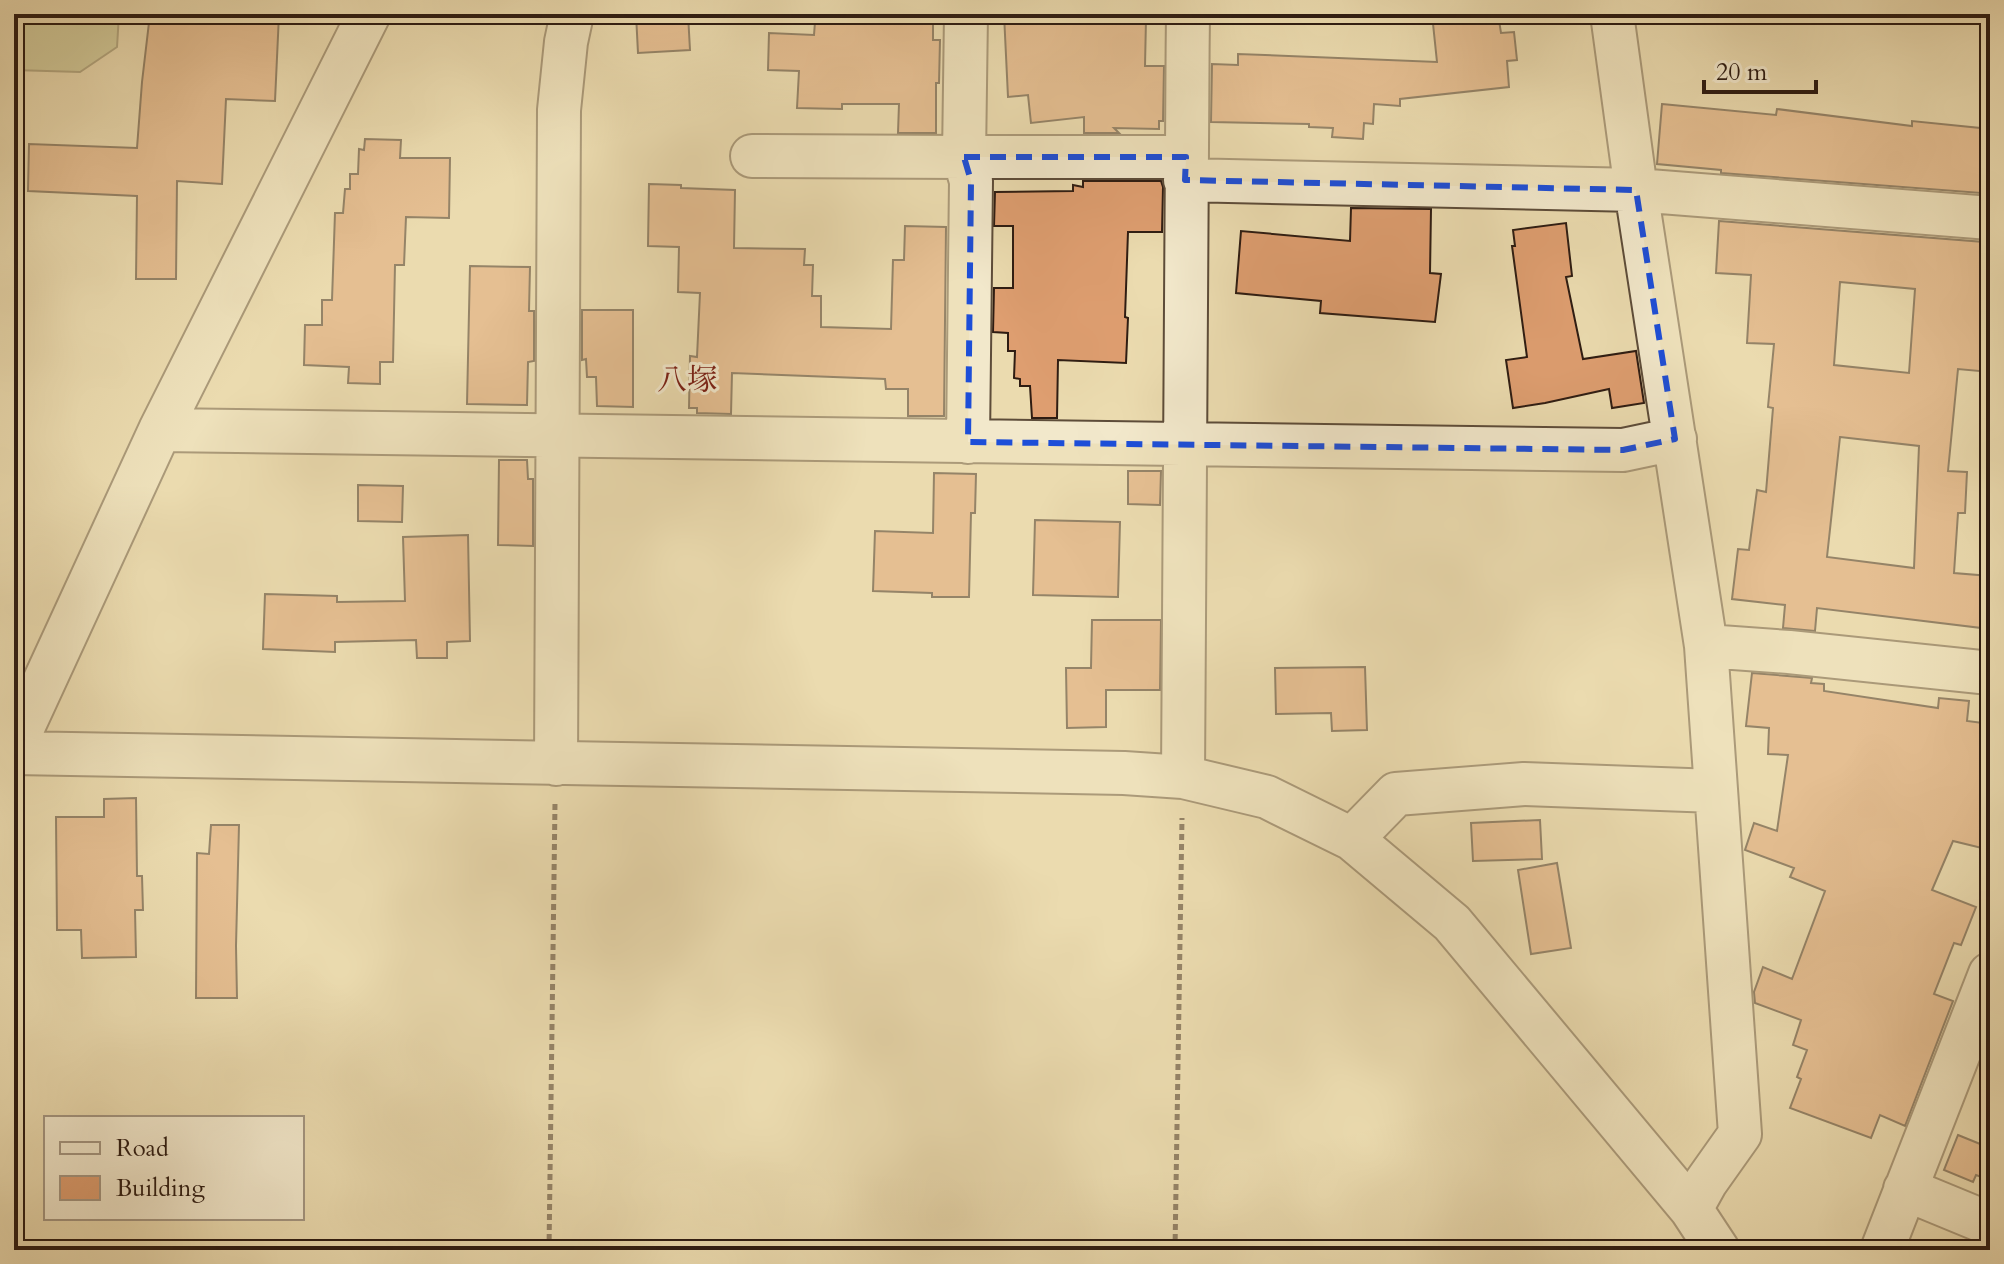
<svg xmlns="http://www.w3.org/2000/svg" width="2004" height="1264" font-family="Cardo,'Noto Serif JP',serif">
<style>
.green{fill:#babf88;stroke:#746e4d;stroke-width:2}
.building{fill:#de9e70;stroke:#2e1c12;stroke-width:2;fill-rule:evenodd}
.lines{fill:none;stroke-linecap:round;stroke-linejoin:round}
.minor-casing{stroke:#5d4c39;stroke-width:46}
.path{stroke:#2e1c12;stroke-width:5;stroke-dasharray:6 4;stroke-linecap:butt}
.minor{stroke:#f2e8cb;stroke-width:42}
.marked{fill:none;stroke:#1d4ed8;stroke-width:6;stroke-dasharray:16 10;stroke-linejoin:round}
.labels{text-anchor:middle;stroke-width:6;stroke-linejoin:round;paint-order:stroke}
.neighbourhood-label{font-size:30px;fill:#7a1f14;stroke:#f2e8cb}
</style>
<rect width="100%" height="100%" fill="#ebdbaf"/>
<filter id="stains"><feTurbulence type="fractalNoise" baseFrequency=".0025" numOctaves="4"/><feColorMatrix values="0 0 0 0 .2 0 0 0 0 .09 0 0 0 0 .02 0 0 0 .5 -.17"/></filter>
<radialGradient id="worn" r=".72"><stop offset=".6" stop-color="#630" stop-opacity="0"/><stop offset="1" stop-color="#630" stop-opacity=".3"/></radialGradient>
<path class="green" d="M14,14h105l-2,33 -37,25 -66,-2z"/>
<path class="building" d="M150,14h129l-4,87 -49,-2 -4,85 -45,-3 -1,98h-40l1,-83 -109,-5 1,-47 108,4 5,-66z
M636,14h52l2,36 -52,3z
M1004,14h121v5h21l-1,47h19l-1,55h-4v8l-45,-1 5,5h-35v-16l-53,6 -3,-28 -20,2z
M1432,14h66l3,19 13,-1 3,28 -10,1 2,26 -109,12v7l-26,-2 -1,20 -9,-1 -1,16 -31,-2 1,-9 -24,-1v-3l-98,-2 1,-58 26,1v-11l199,8z
M851,16l82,2v22h7l-1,43h-3v50h-38l1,-29h-57v5l-45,-1 2,-37 -31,-1 1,-37 45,2 1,-13 36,1z
M1662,104l114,11 1,-6 135,17v-5l78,8v50h-8l-1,14 -260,-20v-3l-64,-6z
M365,139l36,1 -1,18h50l-1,60 -43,-1 -2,48h-9l-2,97h-13v22l-32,-1 1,-16 -45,-2 1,-40h17v-25h10l3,-87h8l2,-24h5v-15h8l1,-25 5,1z
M1083,181h78l2,6 -1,45h-34l-3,85 3,1 -2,45 -68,-3 -1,58h-25l-2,-32h-10v-7l-6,-1 1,-27h-7v-18l-15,-1 1,-44h19v-62h-19l1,-34 78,-1v-6l10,2z
M649,184l32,1v3l54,2 -1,58 71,1 -1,16h9l-1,31h9v31l70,2 2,-69h11l1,-34 41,1 -2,189h-36v-27h-22l-1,-10 -153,-6 -1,41 -34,-1v-5h-8l1,-52 7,1 3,-64 -22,-1 1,-45 -31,-1z
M1351,208l80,1 -1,64 11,1 -6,48 -115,-9 1,-12 -85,-8 5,-62 109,10z
M1719,221l265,21v4h6v126l-32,-3 -10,102 19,1 -2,41h-7l-4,60 36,3v53l-173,-21 -2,23 -32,-3 2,-23 -53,-6 6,-50 11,1 8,-60 9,2 7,-84 -5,-1 6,-63 -27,-1 4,-68 -35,-2zM1840,282l75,7 -6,84 -75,-8zM1840,437l79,9 -5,122 -87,-11z
M1566,223l6,53 -6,1 17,82 53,-8 8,52 -32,5 -3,-19 -64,14 -32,5 -7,-48 21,-3 -15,-111h3l-2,-16z
M470,266l60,1 -1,44h5v50l-6,1 -1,43 -60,-1z
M582,310h51v97l-36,-1 -1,-29h-9l-1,-18 -4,1z
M499,460h28l1,19h5v67l-35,-1z
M1128,471h33l-1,34 -32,-1z
M934,473l42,1 -1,39h-4l-2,84h-37v-4l-59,-2 2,-60 58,2z
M358,485l45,1 -1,36 -44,-1z
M1035,520l85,2 -2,75 -85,-2z
M468,535l2,106 -23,1v16h-30l-1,-18 -81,2v10l-72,-3 2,-55 72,2v6l68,-1 -2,-64z
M1092,620h69l-1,70h-54v37l-39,1 -1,-60h25z
M1365,667l2,63 -35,1 -1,-18 -55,1 -1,-46z
M1752,673l60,5 -1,5 13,1v7l114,17 1,-10 30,3 -2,20 23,3v126l-37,-9 -21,49 44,17 -15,38 -7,-2 -20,51 19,7 -48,125 -25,-11 -9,23 -81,-30 11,-29 -4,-2 10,-27 -14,-5 8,-25 -46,-17 -1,-11 9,-25 29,12 33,-88 -35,-14 4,-9 -49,-18 9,-27 23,8 11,-76 -20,-1 1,-26 -23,-2z
M136,798l1,78h5l1,34h-8l1,47 -54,1 -1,-28h-24l-1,-113h48v-18z
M1540,820l2,39 -69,2 -2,-38z
M211,825h28l-3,121 1,52h-41l1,-145 12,1z
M1557,863l14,85 -40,6 -13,-84z
M1958,1135l32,13v32l-14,-5 -3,7 -29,-12z"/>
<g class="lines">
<defs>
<path id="minor" d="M1612,14l24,176 70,456 34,488 -34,48 -15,27
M752,156l212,1 2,-143
M1185,180l451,10 354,28
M160,430l1463,20 52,-11
M968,442l3,-261 -7,-24h222
M1706,646l83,6 201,21
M14,747l146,-317 209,-416
M14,753l1110,20 59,4 84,20 85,42 100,84 239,286 27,41
M556,764l3,-654 7,-68 6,-28
M1183,777c4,-255 2,-509 5,-763
M1352,839l44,-45 128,-10 191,7
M1905,1189l85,35
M1882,1250l108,-276"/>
</defs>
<use href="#minor" class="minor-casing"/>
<path class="path" d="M549,1250l6,-447
M1175,1250l7,-432"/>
<use href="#minor" class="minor"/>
</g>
<path d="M0 0H2004V1264H0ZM964,157h222l-1,23 451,10 39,249 -52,11 -655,-8 3,-261z" fill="#ebdbaf" fill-opacity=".55" fill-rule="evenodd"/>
<path class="marked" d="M964,157h222l-1,23 451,10 39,249 -52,11 -655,-8 3,-261z"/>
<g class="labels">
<g class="neighbourhood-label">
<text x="687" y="390">八塚</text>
</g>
</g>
<rect width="2004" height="1264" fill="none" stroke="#ebdbaf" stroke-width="48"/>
<rect x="16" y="16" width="1972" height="1232" fill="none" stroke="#2e1c12" stroke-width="4"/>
<rect x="24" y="24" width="1956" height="1216" fill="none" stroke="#2e1c12" stroke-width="2"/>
<rect x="44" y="1116" width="260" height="104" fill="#f2e8cb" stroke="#a49681" stroke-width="2"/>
<rect x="60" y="1142" width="40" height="12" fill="#f2e8cb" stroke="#a49681" stroke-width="2"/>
<text x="116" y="1156" font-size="24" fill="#2e1c12">Road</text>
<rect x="60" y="1176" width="40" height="24" fill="#de9e70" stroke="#a49681" stroke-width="2"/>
<text x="116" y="1196" font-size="24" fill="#2e1c12">Building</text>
<path d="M1704 80v12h112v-12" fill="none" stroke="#2e1c12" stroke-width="4"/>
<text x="1716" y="80" font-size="24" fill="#2e1c12" stroke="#f2e8cb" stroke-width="6" paint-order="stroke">20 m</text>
<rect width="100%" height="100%" filter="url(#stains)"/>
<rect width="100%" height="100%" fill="url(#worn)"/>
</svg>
